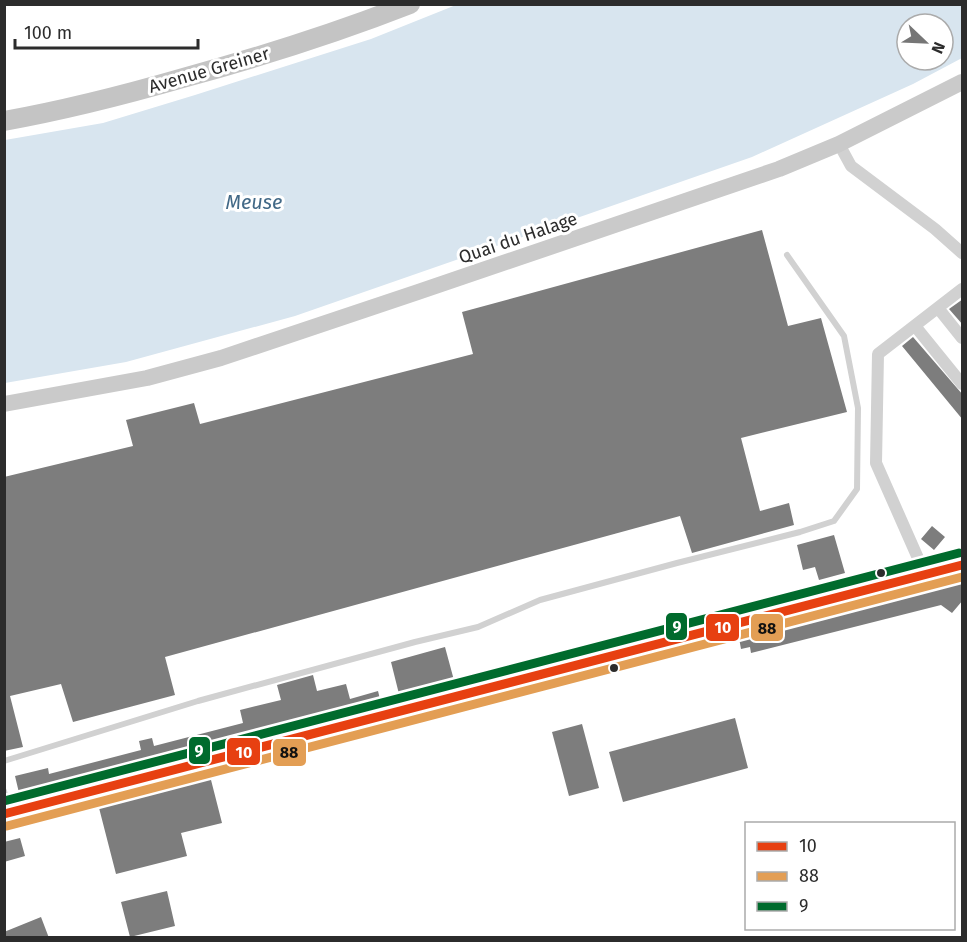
<svg xmlns="http://www.w3.org/2000/svg" width="967" height="942" font-family="'Fira Sans',sans-serif">
<style>
.water{fill:#d8e5ef;fill-rule:evenodd}
.building{fill:#7d7d7d}
.lines{fill:none;stroke-linecap:round;stroke-linejoin:round}
.lane{stroke:#d1d1d1;stroke-width:6}
.street{stroke:#d1d1d1;stroke-width:12}
.secondary{stroke:#cacaca;stroke-width:16}
.primary{stroke:#c4c4c4;stroke-width:20}
.bus-1-casing{stroke:#fff;stroke-width:14}
.bus-2-casing{stroke:#fff;stroke-width:14}
.bus-3-casing{stroke:#fff;stroke-width:14}
.bus-1{stroke:#e74011;stroke-width:9}
.bus-2{stroke:#e39e54;stroke-width:9}
.bus-3{stroke:#006b2d;stroke-width:9}
.bus-dot{fill:#2c2c2c;stroke:#fff;stroke-width:2}
.labels{text-anchor:middle;stroke-width:6;stroke-linejoin:round;paint-order:stroke}
.street-label{font-size:18px;fill:#2c2c2c;stroke:#fff}
.water-label{font-size:20px;font-style:italic;fill:#426987;stroke:#fff}
.line-badge{stroke:#fff;stroke-width:2}
.badge-label{font-size:16px;text-anchor:middle;font-weight:bold;fill:#fff}
.pale-badge-label{font-size:16px;text-anchor:middle;font-weight:bold;fill:#111}
</style>
<rect width="100%" height="100%" fill="#fff"/>
<path class="water" d="M456,5h506v53l-49,26 -161,73 -457,159 -169,46 -121,21v-243l98,-17 92,-28 176,-56zM907,24h36v36h-36z"/>
<path class="building" d="M762,230l26,96 33,-8 26,94 -106,26 19,73 29,-8 5,22 -102,28 -12,-37 -515,141 10,38 -102,27 -12,-38 -51,12 13,51 -19,4v-274l129,-31 -7,-26 68,-17 6,21 273,-70 -11,-42z
M963,299v26l-14,-16z
M913,337l50,58v25l-61,-74z
M932,526l13,11 -11,13 -13,-11z
M834,535l11,38 -26,7 -4,-13 -12,3 -6,-25z
M956,581l7,4v15l-11,13 -11,-8 -190,48 -1,-6 -9,2 -2,-11z
M445,647l10,37 -55,14 -9,-36z
M313,675l4,16 29,-7 4,15 28,-8 3,12 -215,53 1,3 -23,5v-2l-92,24 1,3 -33,8 -5,-21 33,-8 1,6 92,-24 -2,-9 13,-3 2,8 89,-23 -3,-13 41,-10 -4,-15z
M735,718l13,50 -125,34 -14,-50z
M582,724l17,64 -30,8 -17,-64z
M210,776l12,47 -41,10 6,23 -71,18 -18,-70z
M20,838l5,18 -21,6v-20z
M167,891l8,35 -45,11 -9,-35z
M41,917l8,21h-45v-6z"/>
<g class="lines">
<path class="lane" d="M4,761l194,-60 217,-59 63,-15 62,-27 137,-37 123,-31 34,-11 23,-32 1,-81 -14,-72 -57,-81
M4,791l5,20"/>
<path class="street" d="M839,144l12,22 84,63 27,24
M938,308l24,30
M915,326l47,58
M925,574l-49,-111 2,-109 84,-65"/>
<path class="secondary" d="M4,404l143,-26 74,-20 197,-66 361,-123 60,-25 123,-62
M4,814l958,-249"/>
<path class="primary" d="M4,121c61,-11 120,-26 179,-43 77,-21 153,-45 227,-74"/>
<defs>
<path id="bus-1" d="M4,814l958,-249"/>
<path id="bus-2" d="M7,826l955,-249"/>
<path id="bus-3" d="M4,801l955,-248"/>
</defs>
<use href="#bus-1" class="bus-1-casing"/>
<use href="#bus-2" class="bus-2-casing"/>
<use href="#bus-3" class="bus-3-casing"/>
<use href="#bus-1" class="bus-1"/>
<use href="#bus-2" class="bus-2"/>
<use href="#bus-3" class="bus-3"/>
</g>
<g class="bus-dot">
<circle cx="881" cy="573" r="5"/>
<circle cx="614" cy="668" r="5"/>
</g>
<g class="labels">
<g class="street-label">
<text transform="translate(209 70) rotate(-16)" y="6">Avenue Greiner</text>
<text transform="translate(518 238) rotate(-19)" y="6">Quai du Halage</text>
</g>
<g class="water-label">
<text x="254" y="209">Meuse</text>
</g>
</g>
<g class="line-badge">
<rect x="665" y="612" width="23" height="29" rx="6" fill="#006b2d"/>
<rect x="705" y="613" width="35" height="29" rx="6" fill="#e74011"/>
<rect x="750" y="613" width="34" height="29" rx="6" fill="#e39e54"/>
<rect x="188" y="736" width="23" height="29" rx="6" fill="#006b2d"/>
<rect x="226" y="737" width="35" height="29" rx="6" fill="#e74011"/>
<rect x="272" y="738" width="35" height="29" rx="6" fill="#e39e54"/>
</g>
<g class="badge-label">
<text x="677" y="632">9</text>
<text x="723" y="633">10</text>
<text x="199" y="756">9</text>
<text x="244" y="758">10</text>
</g>
<g class="pale-badge-label">
<text x="767" y="634">88</text>
<text x="289" y="758">88</text>
</g>
<rect width="967" height="942" fill="none" stroke="#2c2c2c" stroke-width="12"/>
<rect x="745" y="822" width="210" height="108" fill="#ffffff" stroke="#ababab" stroke-width="1.5"/>
<rect x="757" y="842" width="30" height="9" fill="#e74011" stroke="#ababab" stroke-width="1.5"/>
<text x="799" y="852" font-size="18" fill="#2c2c2c">10</text>
<rect x="757" y="872" width="30" height="9" fill="#e39e54" stroke="#ababab" stroke-width="1.5"/>
<text x="799" y="882" font-size="18" fill="#2c2c2c">88</text>
<rect x="757" y="902" width="30" height="9" fill="#006b2d" stroke="#ababab" stroke-width="1.5"/>
<text x="799" y="912" font-size="18" fill="#2c2c2c">9</text>
<g transform="translate(925 42) rotate(113)"><circle r="28" fill="#ffffff" stroke="#ababab" stroke-width="1.5"/>
<path d="M0-4.5L10 22L0 15L-10 22Z" fill="#767676"/>
<text y="-9" font-size="16" font-weight="bold" text-anchor="middle" fill="#2c2c2c">N</text>
</g>
<path d="M15 39v9h183v-9" fill="none" stroke="#2c2c2c" stroke-width="3"/>
<text x="24" y="39" font-size="18" fill="#2c2c2c" stroke="#ffffff" stroke-width="4.5" paint-order="stroke">100 m</text>
</svg>
